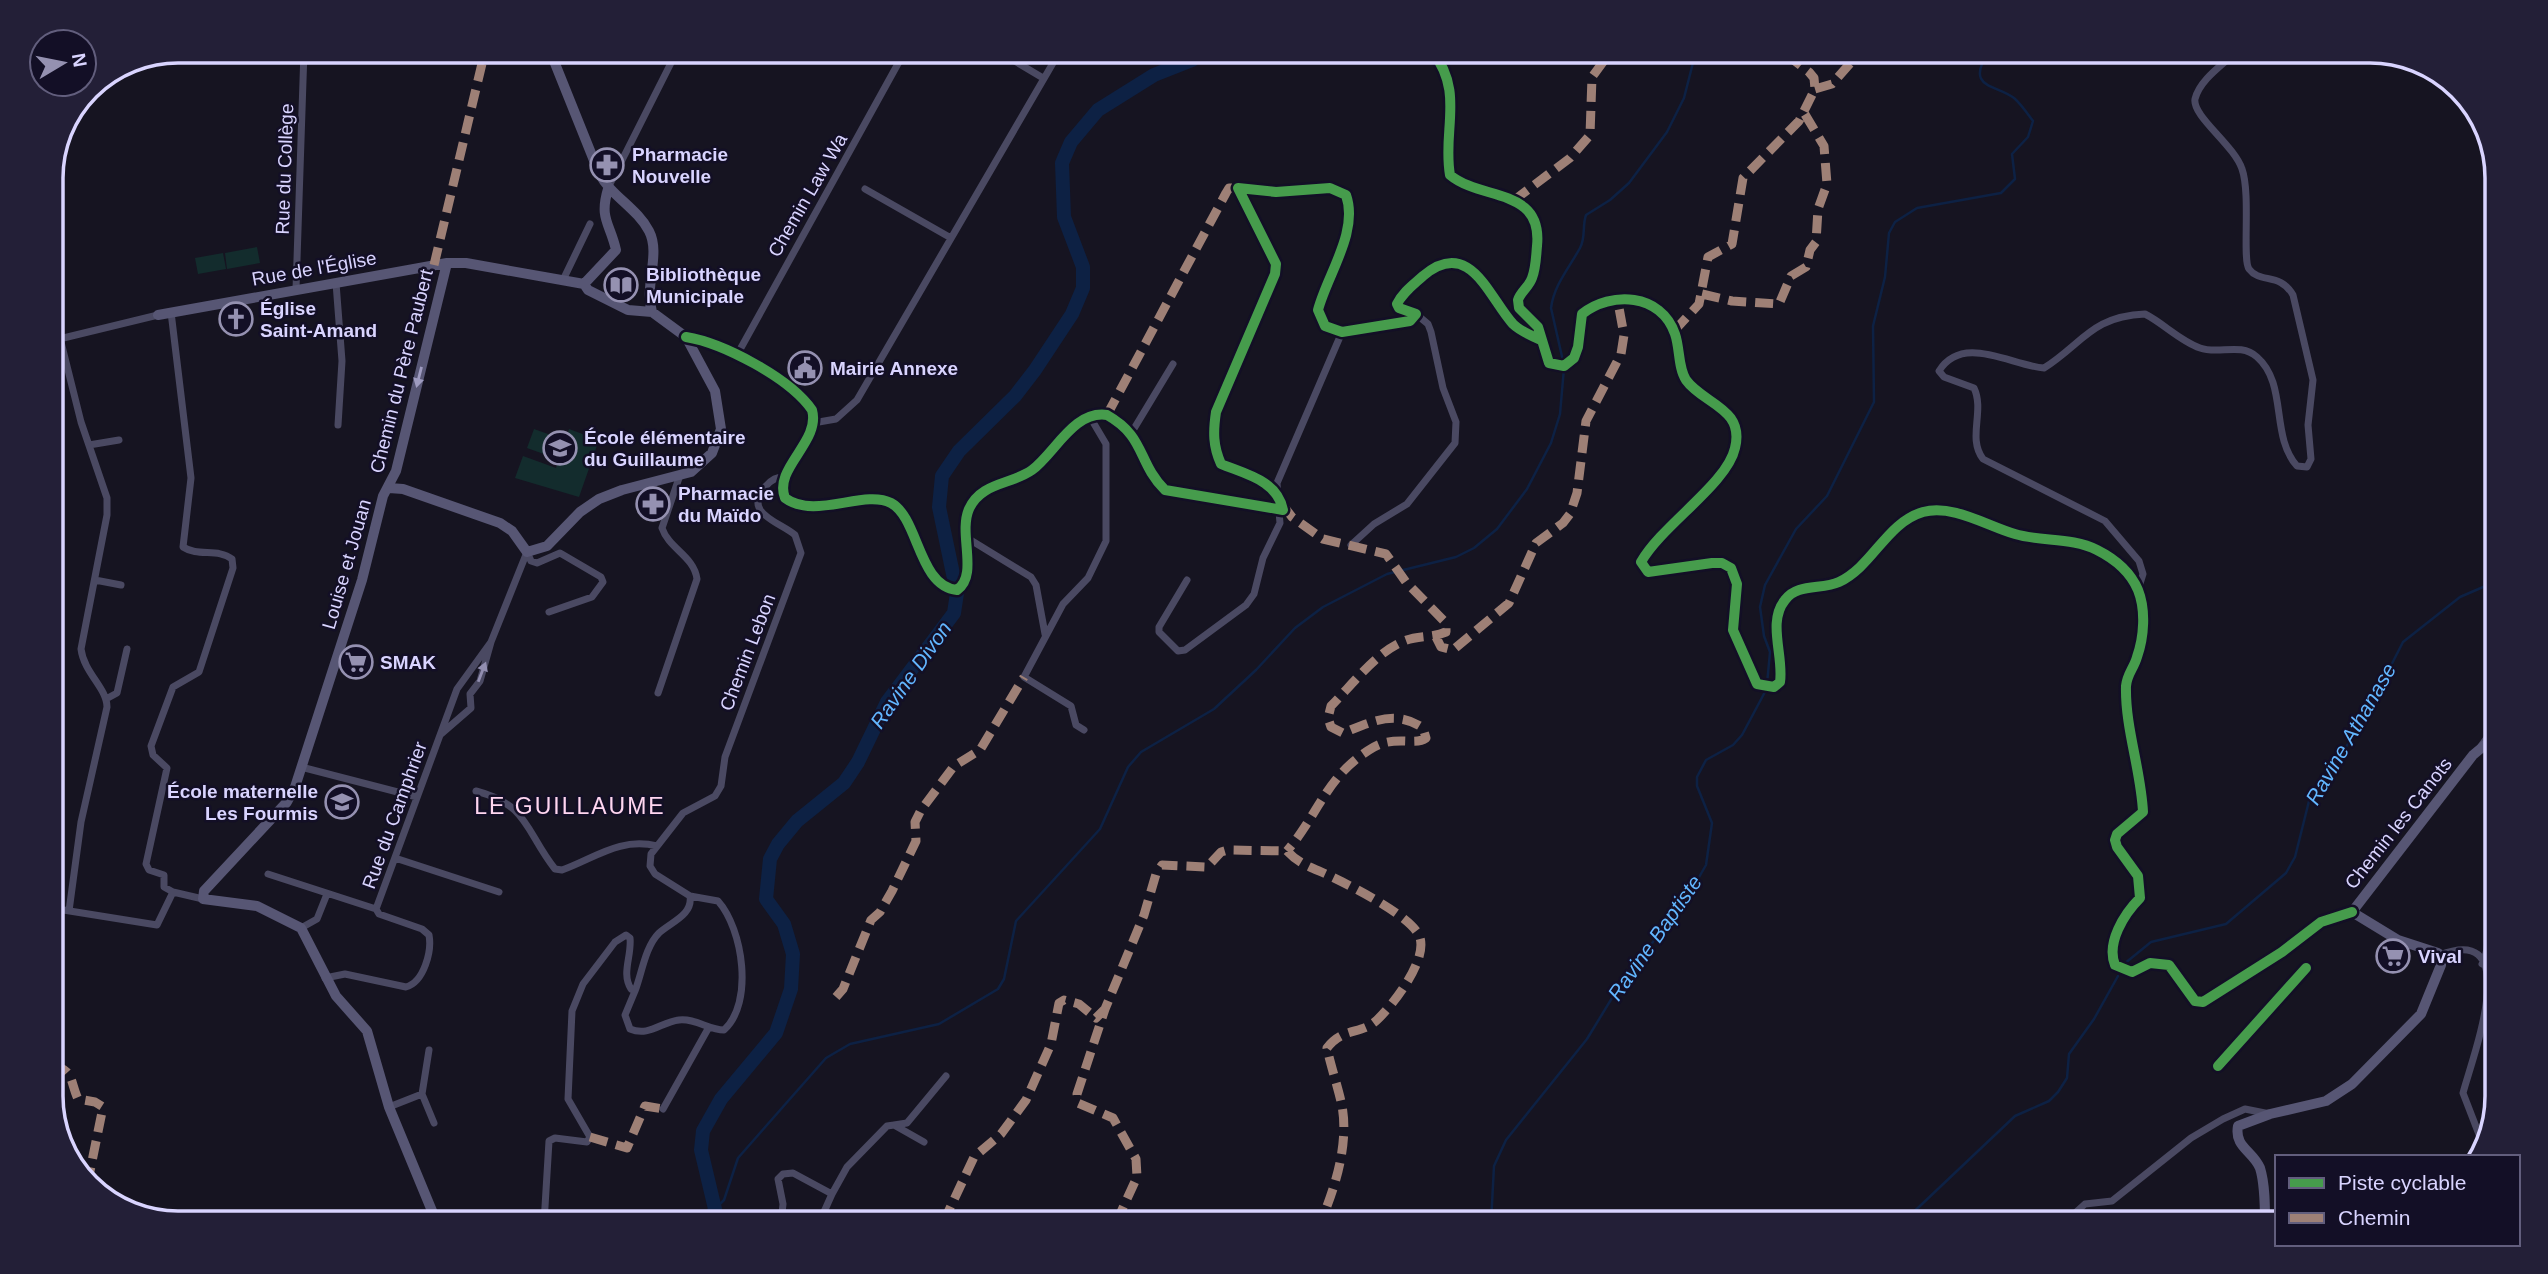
<svg xmlns="http://www.w3.org/2000/svg" width="2548" height="1274" font-family="Helvetica,sans-serif">
<style>
.garden{fill:#132c2d}
.lines{fill:none;stroke-linecap:round;stroke-linejoin:round}
.stream{stroke:#0d2144;stroke-width:2.5}
.river{stroke:#0d2144;stroke-width:14}
.street{stroke:#4a4962;stroke-width:7}
.secondary{stroke:#575674;stroke-width:10}
.quiet{stroke:#9e8076;stroke-width:9;stroke-dasharray:18 9;stroke-linecap:butt}
.cycleway-casing{stroke:#130f26;stroke-width:15}
.cycleway{stroke:#469c4c;stroke-width:10}
.oneway{fill:#9e9bc0}
.oneway2{fill:#928eb0}
.labels{text-anchor:middle;stroke-width:5;stroke-linejoin:round;paint-order:stroke}
.poi-label{font-size:19px;font-weight:bold;fill:#d9d4ff;stroke:#130f26;text-anchor:start}
.street-label{font-size:19px;fill:#d9d4ff;stroke:#130f26}
.water-label{font-size:21px;font-style:italic;fill:#62b6ff;stroke:#130f26}
.quarter-label{font-size:23px;letter-spacing:2px;fill:#ffd6f0;stroke:#130f26}
.rim{fill:none;stroke:#d9d4ff;stroke-width:3.5}
</style>
<rect width="100%" height="100%" fill="#161421"/>
<path class="garden" d="M257,247l3,16 -33,6 -2,-16z
M223,253l3,16 -28,5 -3,-16z
M534,429l28,10 -7,19 -28,-10z
M569,429l30,11 -20,57 -64,-19 8,-22 33,12z"/>
<g class="lines">
<path class="stream" d="M1563,361l-12,-53c3,-23 18,-40 29,-60 6,-11 2,-22 6,-33l24,-15 19,-17 38,-51 17,-34 12,-47
M1767,684l3,-32 -6,-16 -4,-29 5,-22 31,-56 31,-33 47,-94 -1,-76 12,-49 4,-44 6,-11 22,-14 84,-15 14,-14 -3,-25 16,-17 5,-16c-6,-8 -12,-17 -19,-23 -18,-14 -50,-9 -25,-47
M2124,964l27,-22 75,-18 60,-51 9,-16 15,-60 48,-67 45,-88 57,-45 37,-16
M715,1209l9,-9 14,-42 88,-100 24,-14 89,-20 59,-35 6,-10 12,-58 84,-92 28,-62 13,-15 73,-43 42,-39 39,-42 28,-21 64,-33 69,-17 18,-9 23,-19 30,-40 24,-46 9,-29 4,-46
M1491,1223l3,-57 12,-26 81,-101 39,-64 57,-70 23,-40 6,-42 -15,-37v-9l9,-17 27,-15 9,-10 24,-45
M1902,1223l113,-107 34,-15 9,-9 9,-14 2,-24 25,-35 24,-43"/>
<path class="river" d="M709,1223l6,-14 -14,-59 2,-19 18,-32 55,-66 15,-44 2,-35 -9,-30 -18,-25 4,-40 8,-15 19,-23 47,-38 14,-21 29,-60 67,-89 3,-20 -18,-86 3,-31 17,-25 56,-55 20,-26 37,-56 11,-26v-21l-19,-50 -2,-54 9,-21 27,-32 56,-35 38,-15 9,-9"/>
<path class="street" d="M1003,54l40,24
M608,188l69,-137
M865,189l86,49
M563,280l27,-56
M336,283l6,78 -4,64
M296,289l8,-238
M171,312l20,166 -8,69c15,10 35,1 49,12l1,9 -34,104 -26,15 -22,59 2,9 14,13 -21,96 3,6 15,5v12l9,5 30,7
M686,337c37,6 104,41 126,73 9,32 -39,58 -27,88 30,22 79,-9 106,5 28,15 27,83 66,87 22,-15 1,-56 12,-81 12,-27 42,-24 63,-39 23,-17 42,-60 75,-55 39,22 30,47 58,75l118,20c-6,-30 -38,-36 -62,-46 -8,-18 -8,-32 -5,-52l59,-138 1,-10 -38,-76 38,4 54,-4 16,7c13,37 -19,80 -28,115l7,16 17,6 68,-11 6,-7 -17,-6 -2,-4c6,-12 16,-19 26,-28 47,-40 66,22 90,48 7,7 19,12 28,16
M60,338l21,84 26,76v17l-26,134c3,24 26,39 26,58l-26,115 -12,89
M51,341l107,-26
M737,355l168,-304
M813,423l23,-4 21,-19 203,-349
M1132,432l41,-68
M89,445l30,-5
M1278,497l-1,-14 65,-151
M964,536l67,41 5,8 9,49
M1351,545l23,-21 33,-20 48,-61 1,-21 -13,-34 -12,-56 -3,-8 -12,-10
M527,552l4,9 6,2 23,-10 41,24 2,5 -11,15 -43,15
M95,580l26,5
M1187,580l-28,47v5l19,19 7,-1 61,-45 8,-11 9,-36 17,-35 -1,-11
M2138,590l5,-16 -4,-13 -34,-40 -122,-62c-16,-21 2,-48 -9,-71l-30,-11 -5,-6c24,-38 73,-5 105,-3 38,-24 48,-52 101,-54 18,9 35,27 55,34 19,7 40,-6 57,9 31,27 13,79 40,109l10,1 4,-8 -3,-34 5,-45 -20,-85c-13,-23 -33,-11 -44,-26 -7,-9 2,-75 -7,-100 -8,-24 -50,-53 -47,-70 5,-20 29,-35 42,-48
M658,693l39,-114c-3,-23 -28,-30 -35,-51l18,-53
M106,699l11,-6 10,-44
M1084,730l-8,-5 -5,-19 -47,-29 39,-73 25,-26 18,-37v-97l-16,-27
M441,734l30,-26 -1,-14 10,-13 11,-39 36,-90
M2481,746l16,-22
M301,767l116,30
M476,791c53,14 49,40 79,78l7,1c33,-12 58,-33 95,-24
M395,858l104,34
M268,874l108,35
M51,908l106,17 16,-33
M301,928l16,-9 10,-25
M2440,955c86,-34 31,106 23,138l22,57
M2482,964c12,-23 -1,-38 15,-59
M325,978l20,-4 61,13c18,-5 26,-36 23,-52l-7,-6 -43,-15 -3,-5 81,-220 34,-47
M635,991l-10,24 5,14c19,8 31,-7 49,-9 16,-2 30,10 45,10 30,-27 19,-101 -6,-129l-28,-5
M422,1094l12,29
M389,1107l33,-13 7,-44
M663,1109l46,-82
M894,1125l13,-2 39,-47
M832,1194l15,-27 40,-41 7,-1 30,17
M544,1223l5,-82 6,-3 32,4 3,-5 -22,-38 4,-88 11,-27 32,-42 11,-7 4,3c2,18 -9,35 1,51l4,2c7,-18 10,-44 24,-58 12,-11 34,-18 31,-37l-35,-22 -5,-8 1,-12 32,-41 32,-17 6,-10 4,-29 76,-204 -6,-18c-15,-13 -54,-22 -29,-49 6,-7 12,-10 21,-9
M781,1223l2,-19 -5,-25 5,-5 10,-1 39,21 -13,29
M2064,1223l21,-19 27,-3 79,-63 32,-19 22,-10 25,5"/>
<path class="secondary" d="M550,51l49,122c12,23 38,35 50,58 12,23 -5,54 3,81
M1432,51c33,41 10,80 18,124 31,26 93,12 87,71 -1,10 -1,22 -5,32 -3,9 -11,13 -14,22l1,8 19,19 11,36 15,3 10,-8 4,-11 4,-33c29,-23 79,-21 93,20 5,14 3,34 11,46 17,24 59,28 49,68 -8,36 -72,76 -94,114l7,10 64,-9h10l9,5 6,16 -4,46 24,54 17,3 6,-5c4,-26 -13,-60 5,-82 12,-17 37,-10 54,-18 34,-16 47,-59 84,-70 30,-8 64,14 92,22 26,8 57,3 82,16 18,9 33,21 41,40 8,20 6,47 -1,67 -3,11 -10,17 -11,29 -1,42 15,84 17,126l-26,22 -2,6 2,7 21,29 2,22c-16,16 -34,45 -25,67l17,7 18,-9 19,2 26,36 8,1 79,-50 39,-30 31,-10
M584,284l32,-34c-6,-27 -17,-31 -8,-61
M158,315l289,-52h19l118,21
M389,488l14,1 97,34 12,8 15,21 20,-6 33,-34 19,-13 23,-9 69,-18 21,-19 9,-24 -6,-38 -29,-54 -34,-25 -24,-2 -40,-20 -4,-6
M2352,912l121,-157 12,-10h12
M437,1223l-48,-116 -22,-76 -31,-35 -35,-68 -44,-22 -54,-7 1,-8 83,-89 8,-15 67,-207 21,-84 13,-25 51,-208
M2265,1223c0,-17 0,-39 -5,-55 -7,-17 -26,-21 -22,-42l32,-12 56,-13 26,-17 69,-70 20,-49 -3,-12 -40,-13 -46,-28"/>
<path class="quiet" d="M1815,89l17,-5 29,-33
M1513,201l57,-43 20,-23 2,-58 19,-26
M434,265l51,-214
M1702,294l30,7 47,3 12,-28 15,-9 4,-17 6,-8 2,-33 9,-25 -3,-38 -21,-35
M1674,331l25,-27 9,-47 24,-13 11,-66 56,-57 16,-32 -1,-11 -5,-6 -27,-21
M1107,415l119,-222 3,-5h9
M1282,504l10,13 31,22 63,15 20,28 40,41v9c-14,6 -28,3 -42,9 -28,11 -52,44 -73,65l-3,12 3,9 12,6c28,-11 52,-24 80,-5l3,10c-11,8 -30,-3 -52,9 -47,27 -54,65 -87,104
M1436,637l5,10 12,3 56,-47 27,-60 27,-20 7,-9 7,-21 9,-72 35,-67 3,-19 -7,-38
M1287,851c12,13 26,17 41,24 21,10 86,42 92,63 7,23 -27,67 -43,82 -16,15 -34,7 -50,28 4,19 11,39 15,58 7,38 -7,83 -22,117
M836,997l7,-8 28,-69 9,-8 12,-21 24,-50 -1,-19 6,-12 33,-44 26,-16 44,-73
M51,1066c23,2 19,16 27,33l17,3 8,5 -15,74
M590,1137l37,11 18,-42 18,3
M943,1223l31,-66 27,-23 25,-34 25,-56 8,-41 5,-3 15,4 17,14 9,-9
M1116,1223l21,-46 -1,-18 -23,-41 -35,-15 -1,-9 28,-85 39,-94 12,-41 6,-9 45,2 14,-15 7,-2 59,1"/>
<defs>
<path id="cycleway" d="M1432,51c33,41 10,80 18,124 31,26 93,12 87,71 -1,10 -1,22 -5,32 -3,9 -11,13 -14,22l1,8 19,19 11,36 15,3 10,-8 4,-11 4,-33c29,-23 79,-21 93,20 5,14 3,34 11,46 17,24 59,28 49,68 -8,36 -72,76 -94,114l7,10 64,-9h10l9,5 6,16 -4,46 24,54 17,3 6,-5c4,-26 -13,-60 5,-82 12,-17 37,-10 54,-18 34,-16 47,-59 84,-70 30,-8 64,14 92,22 26,8 57,3 82,16 18,9 33,21 41,40 8,20 6,47 -1,67 -3,11 -10,17 -11,29 -1,42 15,84 17,126l-26,22 -2,6 2,7 21,29 2,22c-16,16 -34,45 -25,67l17,7 18,-9 19,2 26,36 8,1 79,-50 39,-30 31,-10
M686,337c37,6 104,41 126,73 9,32 -39,58 -27,88 30,22 79,-9 106,5 28,15 27,83 66,87 22,-15 1,-56 12,-81 12,-27 42,-24 63,-39 23,-17 42,-60 75,-55 39,22 30,47 58,75l118,20c-6,-30 -38,-36 -62,-46 -8,-18 -8,-32 -5,-52l59,-138 1,-10 -38,-76 38,4 54,-4 16,7c13,37 -19,80 -28,115l7,16 17,6 68,-11 6,-7 -17,-6 -2,-4c6,-12 16,-19 26,-28 47,-40 66,22 90,48 7,7 19,12 28,16
M2218,1066l88,-98"/>
</defs>
<use href="#cycleway" class="cycleway-casing"/>
<use href="#cycleway" class="cycleway"/>
</g>
<defs><path id="oneway-solid" d="M-6-.8H1V-3.2L6.5 0L1 3.2V.8H-6Z" transform="scale(1.75)"/></defs>
<use class="oneway" href="#oneway-solid" transform="translate(419 377) rotate(104)"/>
<use class="oneway2" href="#oneway-solid" transform="translate(482 672) rotate(-69)"/>
<defs>
<symbol id="pharmacy-ring" viewBox="-11 -11 22 22"><circle r="9.5" fill="#130f26" stroke="#9591b1" stroke-width="1.5"/><path d="M-2-6h4v4h4v4h-4v4h-4v-4h-4v-4h4Z" fill="#9591b1"/></symbol>
<symbol id="library-ring" viewBox="-11 -11 22 22"><circle r="9.5" fill="#130f26" stroke="#9591b1" stroke-width="1.5"/><path d="M-6-4Q-3-5.5-.7-3.5V5Q-3 3-6 4ZM6-4Q3-5.5 .7-3.5V5Q3 3 6 4Z" fill="#9591b1"/></symbol>
<symbol id="church-ring" viewBox="-11 -11 22 22"><circle r="9.5" fill="#130f26" stroke="#9591b1" stroke-width="1.5"/><path d="M-1.2-6h2.4v3.5h3.3v2.4h-3.3V6h-2.4V-.1h-3.3v-2.4h3.3Z" fill="#9591b1"/></symbol>
<symbol id="civic-ring" viewBox="-11 -11 22 22"><circle r="9.5" fill="#130f26" stroke="#9591b1" stroke-width="1.5"/><path d="M-.6-6.5H3V-4.5H.6V-3L4-1V1h2V6H-6V1h2V-1L-.6-3ZM-1.2 2.5V6h2.4V2.5Z" fill="#9591b1"/></symbol>
<symbol id="school-ring" viewBox="-11 -11 22 22"><circle r="9.5" fill="#130f26" stroke="#9591b1" stroke-width="1.5"/><path d="M0-5L7-2L0 1L-7-2ZM-4 1L0 2.5L4 1V4Q0 6-4 4Z" fill="#9591b1"/></symbol>
<symbol id="supermarket-ring" viewBox="-11 -11 22 22"><circle r="9.5" fill="#130f26" stroke="#9591b1" stroke-width="1.5"/><path d="M-6-5.5h2.5l.6 2H6L4.5 2H-2.5L-4.4-4H-6ZM-1.5 3.2a1.3 1.3 0 1 0 .1 0ZM3 3.2a1.3 1.3 0 1 0 .1 0Z" fill="#9591b1"/></symbol>
</defs>
<g fill-rule="evenodd">
<use href="#pharmacy-ring" x="588" y="146" width="38" height="38"/>
<use href="#library-ring" x="602" y="266" width="38" height="38"/>
<use href="#church-ring" x="217" y="300" width="38" height="38"/>
<use href="#civic-ring" x="786" y="349" width="38" height="38"/>
<use href="#school-ring" x="541" y="429" width="38" height="38"/>
<use href="#pharmacy-ring" x="634" y="485" width="38" height="38"/>
<use href="#supermarket-ring" x="337" y="643" width="38" height="38"/>
<use href="#school-ring" x="323" y="783" width="38" height="38"/>
<use href="#supermarket-ring" x="2374" y="937" width="38" height="38"/>
</g>
<g class="labels">
<g class="poi-label">
<text x="632" y="161">Pharmacie<tspan x="632" dy="22">Nouvelle</tspan></text>
<text x="646" y="281">Bibliothèque<tspan x="646" dy="22">Municipale</tspan></text>
<text x="260" y="315">Église<tspan x="260" dy="22">Saint-Amand</tspan></text>
<text x="830" y="375">Mairie Annexe</text>
<text x="584" y="444">École élémentaire<tspan x="584" dy="22">du Guillaume</tspan></text>
<text x="678" y="500">Pharmacie<tspan x="678" dy="22">du Maïdo</tspan></text>
<text x="380" y="669">SMAK</text>
<text x="318" y="798" text-anchor="end">École maternelle<tspan x="318" dy="22">Les Fourmis</tspan></text>
<text x="2418" y="963">Vival</text>
</g>
<g class="street-label">
<text transform="translate(284 169) rotate(-88)" y="7">Rue du Collège</text>
<text transform="translate(807 195) rotate(-60)" y="7">Chemin Law Wa</text>
<text transform="translate(314 268) rotate(-10)" y="7">Rue de l'Église</text>
<text transform="translate(401 371) rotate(-76)" y="7">Chemin du Père Paubert</text>
<text transform="translate(346 564) rotate(-74)" y="7">Louise et Jouan</text>
<text transform="translate(747 652) rotate(-69)" y="7">Chemin Lebon</text>
<text transform="translate(394 815) rotate(-70)" y="7">Rue du Camphrier</text>
<text transform="translate(2398 823) rotate(-52)" y="7">Chemin les Canots</text>
</g>
<g class="water-label">
<text transform="translate(911 675) rotate(-55)" y="7">Ravine Divon</text>
<text transform="translate(2351 734) rotate(-60)" y="7">Ravine Athanase</text>
<text transform="translate(1655 938) rotate(-55)" y="7">Ravine Baptiste</text>
</g>
<g class="quarter-label">
<text x="570" y="814">LE GUILLAUME</text>
</g>
</g>
<path d="M0 0H2548V1274H0ZM178 63H2370A115 115 0 0 1 2485 178V1096A115 115 0 0 1 2370 1211H178A115 115 0 0 1 63 1096V178A115 115 0 0 1 178 63Z" fill="#231f37" fill-rule="evenodd"/>
<path class="rim" d="M178 63H2370A115 115 0 0 1 2485 178V1096A115 115 0 0 1 2370 1211H178A115 115 0 0 1 63 1096V178A115 115 0 0 1 178 63Z"/>
<rect x="2275" y="1155" width="245" height="91" fill="#130f26" stroke="#625e7d" stroke-width="2"/>
<rect x="2289" y="1178" width="35" height="10" fill="#469c4c" stroke="#625e7d" stroke-width="2"/>
<text x="2338" y="1190" font-size="21" fill="#d9d4ff">Piste cyclable</text>
<rect x="2289" y="1213" width="35" height="10" fill="#9e8076" stroke="#625e7d" stroke-width="2"/>
<text x="2338" y="1225" font-size="21" fill="#d9d4ff">Chemin</text>
<g transform="translate(63 63) rotate(80)"><circle r="33" fill="#130f26" stroke="#625e7d" stroke-width="2"/>
<path d="M0-5L12 26L0 18L-12 26Z" fill="#9591b1"/>
<text y="-10" font-size="19" font-weight="bold" text-anchor="middle" fill="#d9d4ff">N</text>
</g>
</svg>
